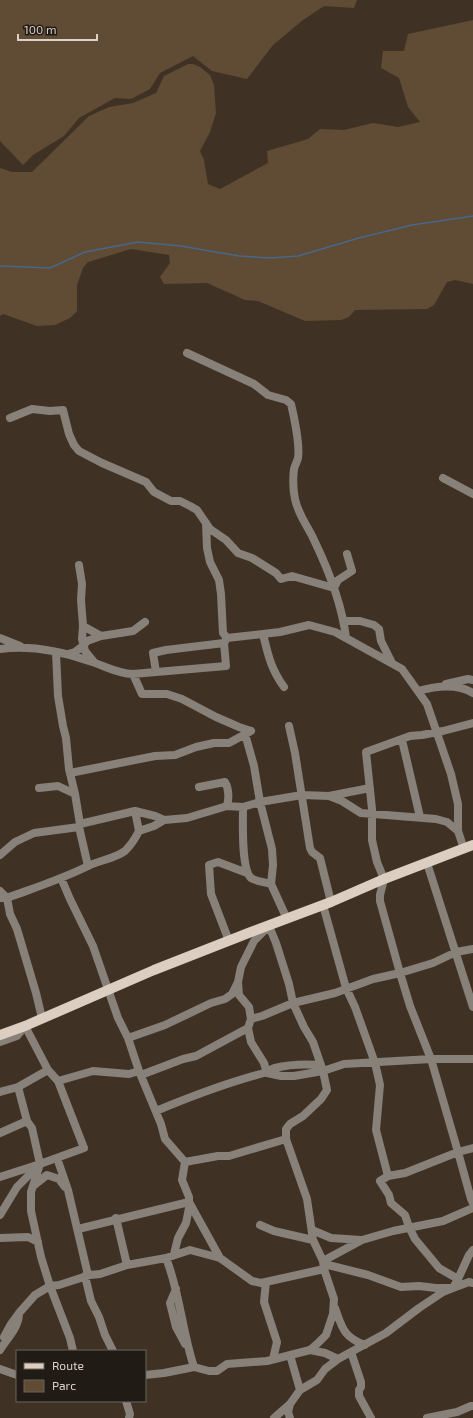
<svg xmlns="http://www.w3.org/2000/svg" width="473" height="1418" font-family="'Exo 2',sans-serif">
<style>
.green{fill:#604b34}
.lines{fill:none;stroke-linecap:round;stroke-linejoin:round}
.stream{stroke:#45688c;stroke-width:1.5}
.minor{stroke:#88817a;stroke-width:8}
.major{stroke:#dccec0;stroke-width:10}
</style>
<rect width="100%" height="100%" fill="#3f3224"/>
<path class="green" d="M0,0h357l-3,8 -30,-2 -21,14 -30,25 -26,34 -35,-8 -19,-15 -33,17 -10,16 -19,10 -16,-1 -36,20 -15,18 -31,19 -10,10 -23,-24z
M473,20v264l-18,-4 -8,2 -13,23 -7,4 -72,1 -6,7 -8,3 -36,1 -47,-20 -13,-1 -38,-17 -43,1 -4,-7 10,-14 -1,-8 -38,-6 -43,13 -5,6 -6,17v26l-7,7 -15,7 -18,1 -34,-12 -3,2v-148l12,4h20l57,-56 20,-9 24,-4 23,-10 8,-17 24,-12h5l7,3 10,8 4,10 2,28 -6,19 -10,19 4,9 4,24 12,5 48,-26 -1,-12 41,-12 12,-10 24,1 29,-7 25,4 22,-5 -12,-15 -9,-29 -18,-10 2,-17h21l4,-17z"/>
<g class="lines">
<path class="stream" d="M0,266l50,2 35,-16 53,-10 43,4 58,10 31,2 28,-2 61,-18 53,-13 61,-9"/>
<path class="minor" d="M187,353l67,31 14,11 18,5 5,4c3,12 9,41 7,54 -1,4 -3,7 -4,11 -1,9 -1,21 1,30 4,18 13,27 19,41 15,31 28,64 32,98
M10,418l22,-9 18,2 13,-1 6,24 5,11 5,6 23,12 44,19 8,10 17,9h9l10,5 7,4 13,19 16,11 12,13 14,5 24,15 5,6 11,-3 42,12 4,-8 14,-9 -5,-17
M443,478l30,16
M206,523l1,25 3,14 9,18 2,14 2,39 4,5
M79,565l3,19 -1,16 2,26 -1,13 3,12 9,11
M344,621h16l14,4 5,4 2,12 11,22
M83,626l18,10 32,-5 12,-9
M263,634c5,21 8,35 21,53
M0,638l20,8
M0,649c29,-4 61,2 89,12 17,5 26,12 44,13l93,-8 -2,-23 3,-5 53,-6 29,-7 26,7 67,37 25,35 24,70 7,30v27l6,18
M56,652l2,44 5,30 3,12 3,31 6,25 5,30 -1,3 9,39
M68,654l7,-2 8,-6 4,-5 14,-5
M156,672l-3,-19 13,-3 58,-7
M133,674l9,20h25l15,5 34,18 23,10 12,4
M446,684l22,-5 5,1
M418,691c18,-5 38,-8 55,2
M289,726l6,27 15,95 2,4 8,6 11,44
M245,734l9,32 6,36 12,47 1,16 -2,19
M402,740l18,77
M70,773l85,-17 20,-1 21,-8 18,-4h15l22,-12
M199,787l26,-5c4,7 4,16 2,24
M39,788l19,-2 17,8
M329,796l41,-8
M243,807c0,14 -2,62 8,71 4,3 14,4 20,6l16,35
M135,811l4,20
M80,824l55,-13 20,5 9,4 23,-2 40,-12 16,1 17,-5 42,-7 27,1 13,5 19,12 75,6 11,3 11,9
M0,855l15,-13 19,-9 45,-6
M427,863l46,144
M61,878l9,21 23,47 25,72 10,20 11,33 22,53 4,15 20,23
M0,891l7,7 3,16 7,15 19,64 6,25
M0,898h7c27,-10 55,-19 81,-32 12,-6 26,-7 37,-15 6,-6 10,-12 14,-20l15,-5 10,-6
M323,905l23,83 9,19 20,56 5,22 -4,45 12,46 17,-3 53,-21 -27,-93 -21,-53 -10,-33 -20,-72v-6l4,-16 -7,-17 -5,-22v-31l-6,-57 44,-16 12,-1 21,-4 30,-8
M229,941l-18,-47 -2,-29 9,-3 29,11
M251,1019l11,-3 31,-13 42,-10 38,-14 27,-6 33,-10 23,-11 17,-3
M248,1028l3,14 13,21 3,10
M128,1038l37,-13 46,-22 14,-4 7,-5 6,-12
M0,1042l17,-6 8,-10 23,44 10,11 26,67 -44,16 -23,23 -17,28
M267,1073l14,3h13l29,-5 21,-7 87,-5h42
M141,1075l42,-16 13,-3 52,-28 3,-9 -2,-12 -10,-12 -1,-13 3,-15 13,-26 15,-15 7,17 13,41 4,19 11,24 9,15 10,29 4,19 -6,9 -18,17 -13,8 -4,5v10l21,60 6,41
M58,1081l35,-10 36,3 10,-3
M18,1087l30,-17
M0,1092l18,-5 9,34 -27,12
M156,1111c36,-15 70,-28 108,-38 4,-1 7,-4 11,-5 15,-4 31,-4 46,-3
M27,1121l5,7 8,36 -9,28v19l10,46 9,29 20,52 3,13
M473,1148l-15,4 13,47 2,4
M57,1158l11,32 20,85
M388,1176l-8,5 9,14 2,8 14,12 4,12 6,12 24,29 19,11
M0,1177l37,-12
M33,1186l14,-11 12,4 6,8
M116,1218l11,47
M260,1225l14,6 39,9 10,21 5,4 40,10 33,12 18,-1 17,2h17l16,-6 4,1
M78,1229l111,-27 31,56
M312,1230l19,8 30,2
M0,1238l28,-1 10,5
M174,1254l4,-16 8,-15 3,-15v-11l-7,-17 3,-18 33,-6h11l57,-17
M166,1258c14,35 16,73 28,109
M85,1276l6,25 8,16 6,18 8,16
M266,1282l-2,20 13,40 -4,17
M176,1289l-6,14 6,24 9,17
M335,1308c7,19 8,29 30,37
M4,1337l7,-13 8,-11
M0,1350c7,-12 19,-22 19,-37l16,-18 15,-9 9,-1 31,-10 10,-1 27,-9 39,-7 24,-8 30,8 32,23 9,2 63,-14 -1,-8 39,-21 31,-9 50,-10 30,-13
M310,1350l7,-6 9,-9 7,-21 1,-15 -10,-30
M351,1352l10,30v5l-2,3v6l12,22
M290,1355l10,35
M0,1369l17,6
M145,1375l19,-2 30,-6 15,4h8l10,-7 40,-3 43,-11 15,3 13,6 48,-26 33,-25 24,-16 10,-4 5,-9 11,-24 4,-5
M126,1401l4,13 -1,4
M290,1404l-2,8 2,6
M274,1418l16,-14 10,-14 17,-10 8,-11 13,-10
M427,1418l30,-6 14,-6h2"/>
<path class="major" d="M0,1035l25,-9 129,-56 97,-38 80,-30 53,-23 89,-34"/>
</g>
<rect x="16" y="1350" width="130" height="52" fill="#211b15" stroke="#6b645d"/>
<rect x="24" y="1363" width="20" height="6" fill="#dccec0" stroke="#6b645d"/>
<text x="52" y="1370" font-size="12" fill="#dad2c9">Route</text>
<rect x="24" y="1380" width="20" height="12" fill="#604b34" stroke="#6b645d"/>
<text x="52" y="1390" font-size="12" fill="#dad2c9">Parc</text>
<path d="M18 34v6h79v-6" fill="none" stroke="#dad2c9" stroke-width="2"/>
<text x="24" y="34" font-size="12" fill="#dad2c9" stroke="#211b15" stroke-width="3" paint-order="stroke">100 m</text>
</svg>
